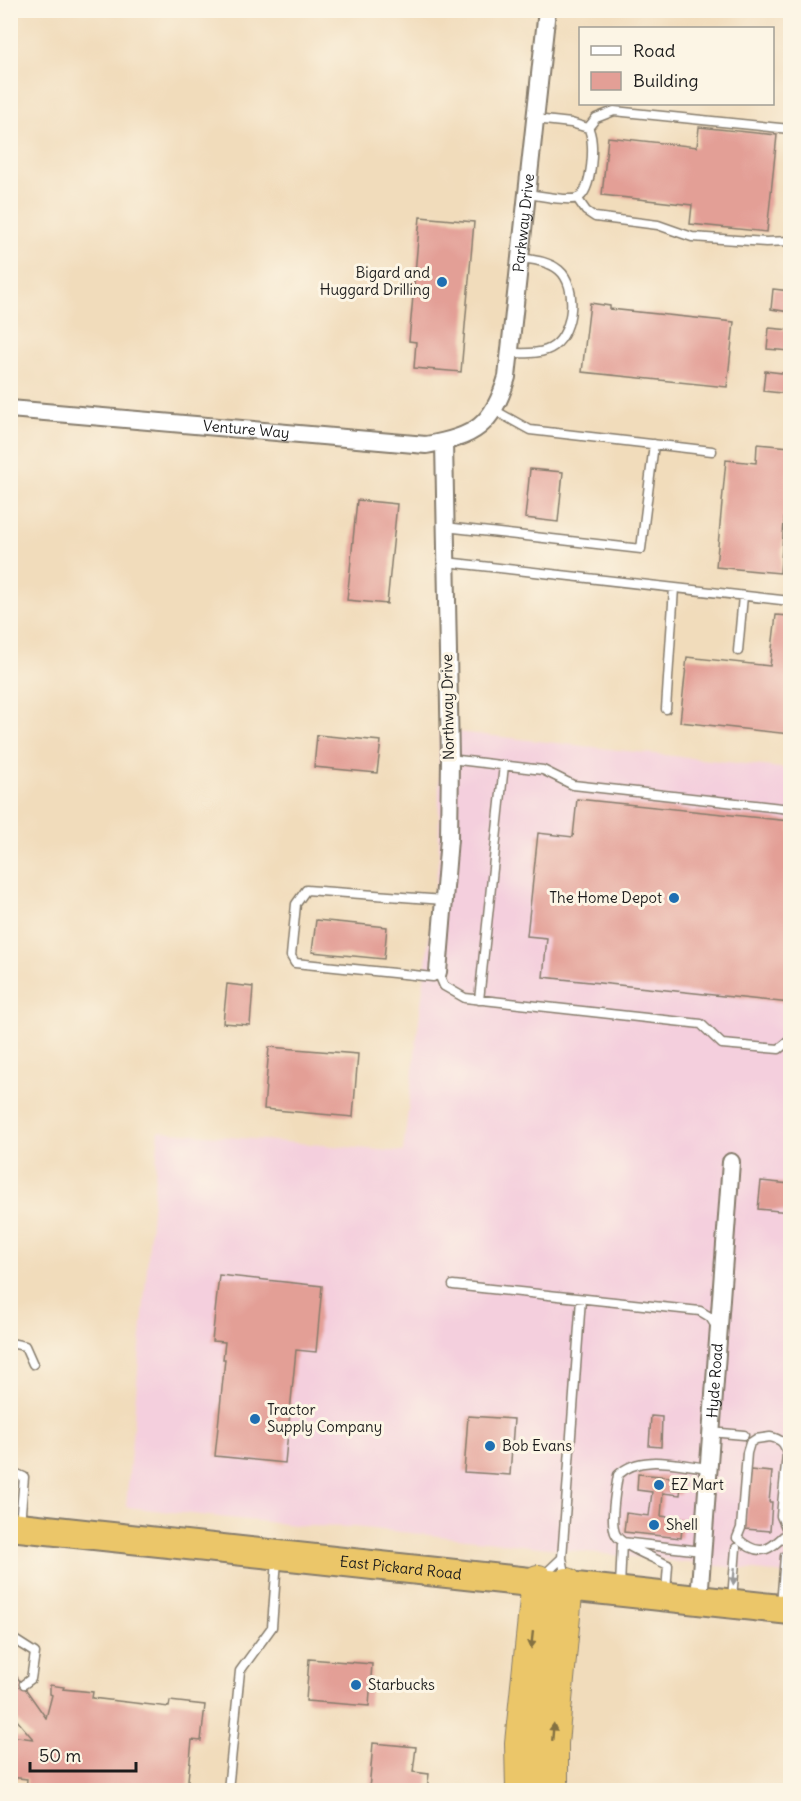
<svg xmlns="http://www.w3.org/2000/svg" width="801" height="1801" font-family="Delius,sans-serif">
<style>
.built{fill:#f4cfdd}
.building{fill:#e39f96}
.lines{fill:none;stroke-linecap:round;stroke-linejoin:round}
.service-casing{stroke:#867c6c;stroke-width:11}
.minor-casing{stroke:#867c6c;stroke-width:20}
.trunk-casing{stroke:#867c6c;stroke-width:32}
.motorway-casing{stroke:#867c6c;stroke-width:34}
.service{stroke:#fff;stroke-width:8}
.minor{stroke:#fff;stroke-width:16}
.trunk{stroke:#ebc669;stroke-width:28}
.motorway{stroke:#ebc669;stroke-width:32}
.oneway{fill:#999}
.oneway2{fill:#847142}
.poi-dot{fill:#1f6fb2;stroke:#fcf5e5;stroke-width:2}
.labels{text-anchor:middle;stroke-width:6;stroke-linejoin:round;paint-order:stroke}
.street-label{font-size:15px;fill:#1c1c1c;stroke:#fcf5e5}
.poi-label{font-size:15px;fill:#1c1c1c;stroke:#fcf5e5;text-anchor:start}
</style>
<rect width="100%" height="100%" fill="#fcf5e5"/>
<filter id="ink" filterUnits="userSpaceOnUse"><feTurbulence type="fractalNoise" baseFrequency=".0167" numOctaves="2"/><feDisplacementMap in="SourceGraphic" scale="12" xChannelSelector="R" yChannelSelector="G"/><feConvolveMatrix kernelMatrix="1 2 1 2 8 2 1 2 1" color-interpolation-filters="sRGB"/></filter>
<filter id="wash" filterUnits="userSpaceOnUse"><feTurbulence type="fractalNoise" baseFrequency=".008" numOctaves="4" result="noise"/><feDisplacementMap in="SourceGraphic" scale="24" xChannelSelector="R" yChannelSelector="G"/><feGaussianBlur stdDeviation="1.35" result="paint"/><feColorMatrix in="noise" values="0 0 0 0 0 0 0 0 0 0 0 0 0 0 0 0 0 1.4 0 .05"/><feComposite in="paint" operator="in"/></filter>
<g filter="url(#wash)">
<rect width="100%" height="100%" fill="#f1dcbb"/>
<path class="built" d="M439,730l351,39v807l-17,-4 -419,-45 -50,-1 -178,-19 33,-376 244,21 36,-296z"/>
<g id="blocks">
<path class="building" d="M699,127l78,8 -10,97 -77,-8 2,-19 -90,-10 6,-58 89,10z
M420,217l54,5 -13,150 -47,-4 2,-26 -7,-1z
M773,289l17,2v21l-19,-3z
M590,303l20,3v3l124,13 -7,65 -145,-15z
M769,328l21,2v21l-23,-2z
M765,371l25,3v20l-27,-3z
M757,444l33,3 -10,126 -64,-6 10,-107 30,3z
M530,469l33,3 -5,50 -33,-4z
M357,500l40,4 -10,100 -40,-4z
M776,615l14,1v118l-110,-12 7,-65 83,9z
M317,735l64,6 -4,32 -63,-6z
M577,799l213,22v182l-247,-26 4,-39 -20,-2 11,-103 35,4z
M316,920l71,7 -3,32 -72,-7z
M227,984l26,3 -3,38 -27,-2z
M269,1047l89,7 -5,63 -89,-8z
M761,1181l29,3v28l-32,-3z
M219,1275l103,11 -6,66 -20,-2 -11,113 -70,-7 10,-97h-2l2,-17 -13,-1z
M468,1416l46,3 -4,56 -46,-3z
M651,1416l11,1 -1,30 -12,-1z
M750,1470l22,2 -3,30h3l-2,29 -25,-2z
M638,1474l44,4 -2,17 -17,-2 -2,23 22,3 -2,19 -57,-6 2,-19 23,3 3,-24 -15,-2z
M309,1659l63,5 -3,42 -63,-5z
M10,1667l36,51 6,-23 -2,-1v-9l14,2 -1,2 30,3 -1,6 77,9 1,-6 35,4 -4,36 -9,-1 -5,50h-161l1,-11 -17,-2v-41l23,3 -23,-27z
M373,1743l43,4 -3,25 16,2 -2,16h-58z"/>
</g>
</g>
<g filter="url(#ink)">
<use href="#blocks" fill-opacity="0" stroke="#867c6c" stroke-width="1.5"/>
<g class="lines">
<defs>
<path id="service" d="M588,128l8,-10 18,-7 176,18
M527,194c12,1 40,8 51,4 14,-6 18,-59 10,-70l-17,-5 -36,-4
M577,198l9,13 9,6 63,8 34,12 74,5 24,-1
M509,353c15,0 33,2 45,-7 20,-15 24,-60 5,-76 -11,-9 -25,-10 -39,-12
M494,410l36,20 182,21
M445,527l196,22 13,-105
M446,562l344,39
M738,651l5,-55
M666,709l8,-121
M450,759l93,11 30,15 217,24
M444,900l-138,-10 -10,14 -5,52 4,7 138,14 5,-5 6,14 21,12 236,26 21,20 57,5 11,-9
M479,1000l25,-235
M453,1285l247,26 10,6 7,11
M10,1343l15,3 8,18
M710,1432l34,3
M770,1437c11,2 15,6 17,17l-6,62 7,16c-19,19 -29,26 -51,6l4,-10 6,-75 3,-10 6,-4z
M10,1471l14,6 -4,47
M562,1558l19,-259
M542,1577l20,-19 4,20
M620,1587l2,-45 80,9
M666,1592l2,-27c-12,-6 -46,-19 -52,-30 -7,-12 0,-46 2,-60 22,-22 61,-10 90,-7
M732,1599l4,-51
M781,1605l4,-49
M10,1637l25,16 -4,26 -7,5
M228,1790l12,-119 32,-44 5,-67"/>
<g id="minor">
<path id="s1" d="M10,409l416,36c49,-8 67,-20 81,-68l40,-367"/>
<path d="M438,972l11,-133 1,-80 -6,-317"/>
<path id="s2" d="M699,1600l32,-438"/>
</g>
<g id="trunk">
<path id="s3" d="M10,1526l780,84"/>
</g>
<path id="motorway" d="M522,1790l-1,-47 17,-162
M552,1790v-47l15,-159"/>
</defs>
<use href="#service" class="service-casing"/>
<use href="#minor" class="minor-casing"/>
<use href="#trunk" class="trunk-casing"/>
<use href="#motorway" class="motorway-casing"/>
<use href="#service" class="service"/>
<use href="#minor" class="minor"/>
<use href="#trunk" class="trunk"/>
<use href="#motorway" class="motorway"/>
</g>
<defs><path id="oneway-solid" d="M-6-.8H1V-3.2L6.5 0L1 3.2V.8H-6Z" transform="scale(1.5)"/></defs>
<use class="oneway" href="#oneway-solid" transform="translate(734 1576) rotate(95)"/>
<g class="oneway2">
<use href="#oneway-solid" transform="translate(532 1640) rotate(96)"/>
<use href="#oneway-solid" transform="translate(553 1732) rotate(-85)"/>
</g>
</g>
<g class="poi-dot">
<circle cx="442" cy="282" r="6"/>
<circle cx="674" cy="898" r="6"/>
<circle cx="255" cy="1419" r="6"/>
<circle cx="490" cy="1446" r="6"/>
<circle cx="659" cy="1485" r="6"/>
<circle cx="654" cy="1525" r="6"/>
<circle cx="356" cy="1685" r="6"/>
</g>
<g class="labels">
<g class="street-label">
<text dy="5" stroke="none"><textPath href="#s1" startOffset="687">Parkway Drive</textPath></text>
<text dy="5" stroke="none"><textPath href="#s1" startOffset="237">Venture Way</textPath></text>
<text transform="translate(448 707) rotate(-91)" y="5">Northway Drive</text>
<text dy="5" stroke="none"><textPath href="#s2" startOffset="220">Hyde Road</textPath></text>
<text dy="5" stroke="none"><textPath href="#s3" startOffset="393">East Pickard Road</textPath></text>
</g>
<g class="poi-label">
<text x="430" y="278" text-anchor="end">Bigard and<tspan x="430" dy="17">Huggard Drilling</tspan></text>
<text x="662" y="903" text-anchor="end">The Home Depot</text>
<text x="267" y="1415">Tractor<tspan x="267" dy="17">Supply Company</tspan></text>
<text x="502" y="1451">Bob Evans</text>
<text x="671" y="1490">EZ Mart</text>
<text x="666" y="1530">Shell</text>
<text x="368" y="1690">Starbucks</text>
</g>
</g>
<rect width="801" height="1801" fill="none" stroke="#fcf5e5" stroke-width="36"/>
<rect x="579" y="27" width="195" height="78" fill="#fcf5e5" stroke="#a29e95" stroke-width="1.5"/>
<rect x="591" y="46" width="30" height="9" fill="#ffffff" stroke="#a29e95" stroke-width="1.5"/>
<text x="633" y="57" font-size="18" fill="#1c1c1c">Road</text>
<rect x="591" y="72" width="30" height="18" fill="#e39f96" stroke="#a29e95" stroke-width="1.5"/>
<text x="633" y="87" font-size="18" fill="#1c1c1c">Building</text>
<path d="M30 1762v9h106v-9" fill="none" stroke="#1c1c1c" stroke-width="3"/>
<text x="39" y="1762" font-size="18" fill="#1c1c1c" stroke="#fcf5e5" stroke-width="4.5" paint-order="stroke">50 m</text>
</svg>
